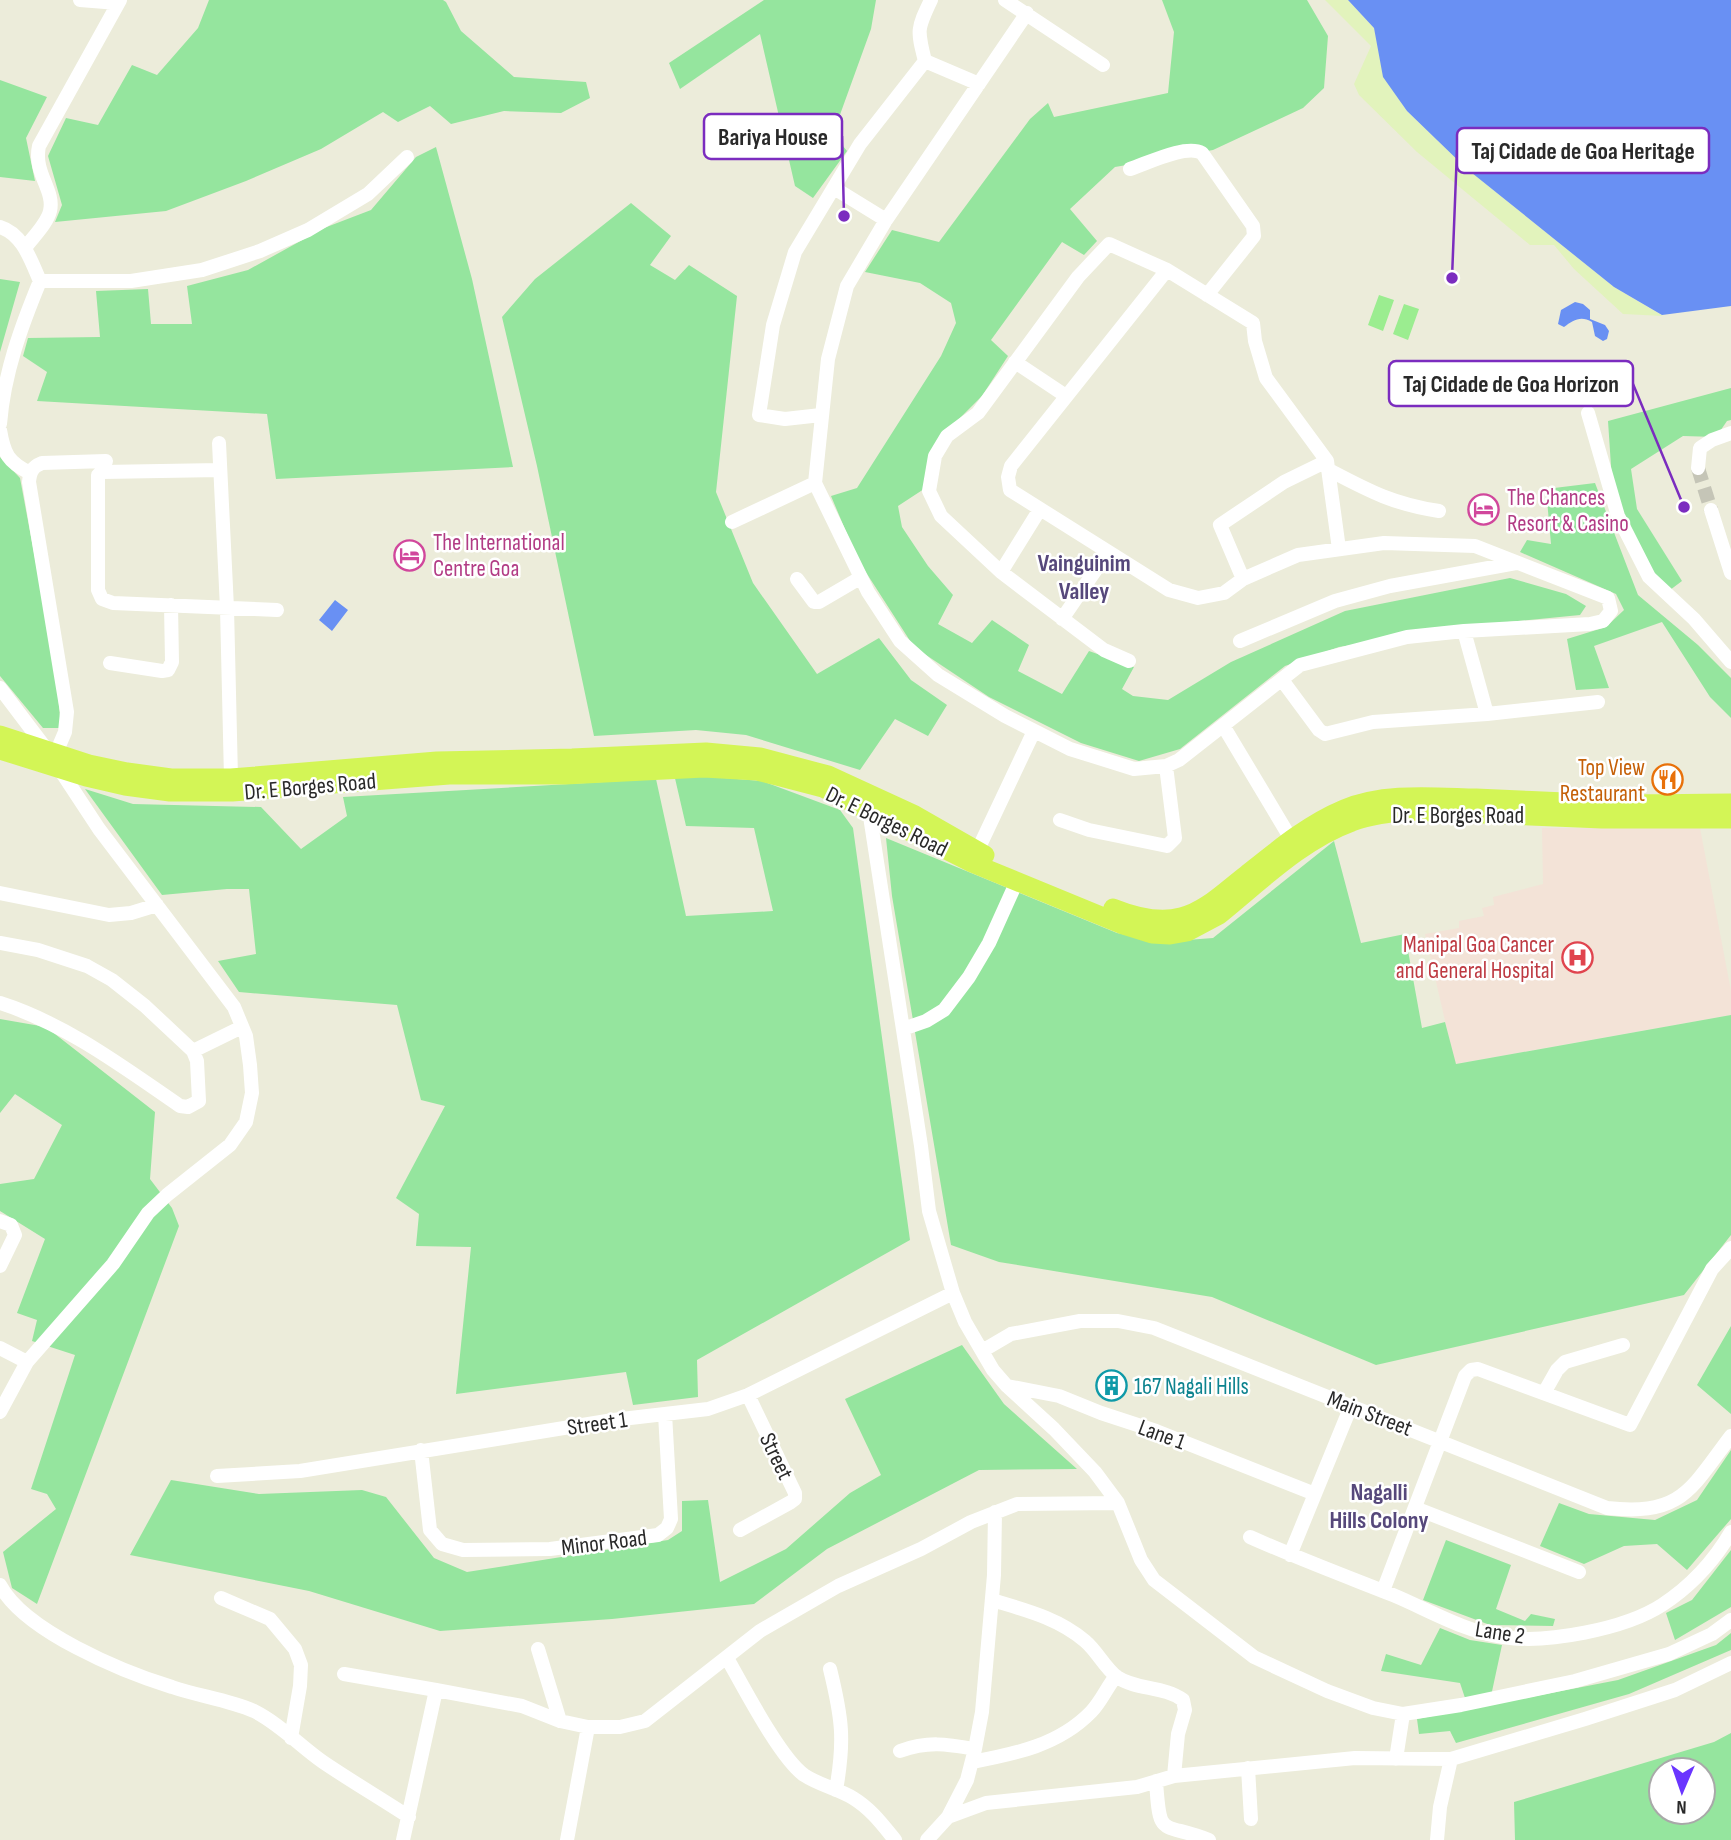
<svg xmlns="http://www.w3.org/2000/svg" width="1731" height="1840" font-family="'Sofia Sans Condensed',sans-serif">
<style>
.medical{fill:#f3e3d7}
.green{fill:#95e59e;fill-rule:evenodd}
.sand{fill:#e2f3bc}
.pitch{fill:#9bed90}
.water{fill:#6990f3}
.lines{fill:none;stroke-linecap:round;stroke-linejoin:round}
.minor-tunnel{stroke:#c5c5b7;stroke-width:14;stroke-dasharray:14 7;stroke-linecap:butt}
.minor{stroke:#fff;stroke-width:14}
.major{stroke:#d3f556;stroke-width:19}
.labels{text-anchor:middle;stroke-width:5;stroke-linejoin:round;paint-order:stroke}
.hotel-label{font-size:23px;fill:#b23c85;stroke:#fff;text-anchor:start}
.food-label{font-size:23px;fill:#c56008;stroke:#fff;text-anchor:end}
.street-label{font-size:23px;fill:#292929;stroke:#fff}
.health-label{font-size:23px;fill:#be3a42;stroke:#fff;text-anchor:end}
.culture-label{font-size:23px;fill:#0d838f;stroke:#fff;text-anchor:start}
.neighbourhood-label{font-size:24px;font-weight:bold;fill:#56487b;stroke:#fff}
.leader{fill:none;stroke:#7b2cbf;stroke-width:2.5}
.callout-dot{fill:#7b2cbf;stroke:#fff;stroke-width:2.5}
.callout{fill:#fff;stroke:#7b2cbf;stroke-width:2.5}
.callout-label{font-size:24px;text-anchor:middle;font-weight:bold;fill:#292929}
</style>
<rect width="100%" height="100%" fill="#ececda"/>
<path class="medical" d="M1542,828h158l31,163v24l-276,49 -30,-130 34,-6v-7l25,-5 -2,-8 12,-3 -1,-8 50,-13z"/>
<path class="green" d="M209,0h234l3,2 15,29 53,46 72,5 4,16 -29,15 -57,-2 -53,13 -21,-18 -32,16 -15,-10 -62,37 -75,32 -80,30 -111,11 7,-17 -14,-49 18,-38 32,7 34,-60 25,10 41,-47z
M764,0h112l-5,29 -38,105 14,17 -34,47 -18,-12 -35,-152 -80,55 -11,-26z
M1162,0h145l21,36 -4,52 -21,20 -90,42 -98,17 -45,42 27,32 -13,14 -22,-13 -71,98 17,16 -26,40 -34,34 -24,59 -26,17 4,21 26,39 25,29 -15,29 34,19 20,-23 37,25 -11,26 44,23 27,-43 45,16 -12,22 11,7 35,4 63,-38 114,-51 165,-33 56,16 20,12 -6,9 -83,8 -158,24 -54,19 -105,83 -41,12 -58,-18 -92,-46 -75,-50 -56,-87 -27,-64 26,-8 84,-132 15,-33 -5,-20 -31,-20 -55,-11 27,-42 47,12 91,-123 18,-16 6,14 114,-24 6,-61z
M0,80l47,17 -21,41 9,43 -35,-4z
M436,147l36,132 41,188 -237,12 -9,-65 -230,-13 10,-29 -24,-16 5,-18 72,-1 -4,-46 52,-2 3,35h41l-5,-38 61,-16 76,-42 47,-18 45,-53z
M631,203l40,33 -21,29 25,15 14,-15 48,31 -21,196 37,91 64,91 62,-36 32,42 36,25 -19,31 -33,-17 -35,51 -114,-35 -50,-5 -102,6 -57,-270 -35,-149 33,-38z
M0,279l20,3 -20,70z
M1731,388v32l-4,1 -11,16 -33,-1 -52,33 6,40 45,72 -12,9 -30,-33 -28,-76 -4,-60z
M0,457l20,21 36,193 5,57h-18l-43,-52z
M1595,483l43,112 60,50 33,33v40l-21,-21 -48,-75 -68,24 15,42 -33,2 -9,-51 39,-12 18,-17 -8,-16 -96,-42 7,-12 24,4 -5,-55z
M674,774l88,7 78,29 13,18 57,412 -213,120 1,37 -65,8 -7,-33 -170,22 15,-147 -55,-1 3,-32 -23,-16 49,-92 -24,-6 -24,-95 -158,-13 -21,-31 38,-7 -7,-65h-22l-65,6 -77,-106 48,15 128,3 40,42 46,-33 -4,-19 313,-18 30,137 87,-5 -19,-83 -68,-2z
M886,838l231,95 44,9 52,-4 121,-97 27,102 44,-9 17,94 23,-6 11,42 275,-49v220l-47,60 -308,70 -164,-68 -213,-35 -48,-17 -59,-349z
M0,1019l46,8 109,85 -5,67 22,29 7,18 -142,378 -25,-16 -9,-36 53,-43 -9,-15 -16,-5 44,-134 -43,-14 5,-21 -20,-7 28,-74 -45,-28v-27l34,-5 28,-54 -47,-31 -15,19z
M1731,1326v88l-34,-29z
M962,1345l42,59 73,65 -98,1 -152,79 -73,55 -142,15 -172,12 -131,-40 -179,-36 41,-75 88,14 103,-4 24,7 48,61 33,14 201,-32 14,-9v-30l26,-1 12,82 66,-33 64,-56 31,-18 -36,-76z
M1731,1450v69l-44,51 -30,-26 -33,2 -40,18 -44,-18 19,-43 30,11 66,6 42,-20z
M1446,1540l65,25 -15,44 29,12 6,-7 24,5 -2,7 -63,-1 -67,-25z
M1731,1550v57l-56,33 -9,-27 26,-13z
M1440,1628l30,12 32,5 -11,51 -26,2 -5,-15 -79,-12 5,-17 35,11z
M1731,1633v17l-102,44 -173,49 -6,-12 -31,3 -2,-15 201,-39 98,-35z
M1731,1733v107h-216l-1,-38 200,-60zM1703,1770v42h-42v-42z"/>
<path class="sand" d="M1325,0h23l26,28 10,49 23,34 60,58 147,118 49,29 -40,-2 -49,-45 -20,-24h-24l-113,-93 -58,-57 -5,-11 17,-38z"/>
<path class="pitch" d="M1379,295l15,5 -11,31 -15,-6z
M1404,304l15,5 -11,31 -15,-6z"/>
<path class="water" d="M1348,0h383v306l-69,9 -48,-28 -147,-118 -60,-58 -24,-34 -9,-49z
M1575,302l8,2 7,6v9l15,6 4,6 -2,8 -4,2 -8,-5 -3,-14c-11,-7 -19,-2 -28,5l-6,-3 3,-14z
M335,600l13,10 -16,21 -13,-11z"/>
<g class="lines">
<path class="minor-tunnel" d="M1698,468l13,42"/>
<path class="minor" d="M80,0l38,3
M1005,0l98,65
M1027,13l-141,207 -39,66 -19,73 -13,124 53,109 32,49 38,34 67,41 65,33 64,20 32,-3 13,-6 121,-95 107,-28 57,-6 126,-7 13,-3 8,-10 -3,-13 -133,-52 -91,-3 -86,12 -55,24 -19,14 -26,5 -29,-8 -159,-100 -2,-13 3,-11 156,-196
M925,61c-8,-31 -8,-32 6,-61
M1130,169c18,-6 56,-25 72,-16l51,73 1,10 -47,59
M834,188l52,32
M0,227c23,7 31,34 40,54h91l71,-11 58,-19 48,-21 60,-36 39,-37
M25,248c8,-11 22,-24 25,-37 5,-21 -17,-38 -11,-65l81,-146
M1015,362l51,34
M1588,413l30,103 31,61 45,42 37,43
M821,415l-36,4 -26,-4 14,-90 22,-73 65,-108 65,-83 54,23
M0,424c4,-51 21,-97 40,-143
M0,430c4,24 8,32 30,43
M219,443l8,165 4,170
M1698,468l2,-20 12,-8 19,-7
M220,470l-118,2 -4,3v115l4,9 11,4 164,7
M1329,470c40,21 64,34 110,41
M1711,510l20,63
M732,522l83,-39
M1001,572l39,-63
M797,579l17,23h5l41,-24
M1243,579l-23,-54 64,-43 43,-21
M1062,619l46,-67
M1464,631l23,83
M1240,641l95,-40 55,-15 126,-23
M1129,661l-25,-11 -103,-78 -60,-56 -12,-25 6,-35 12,-20 31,-23 100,-136 31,-33 58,26 86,53 2,18 11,37 61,83 12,88
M110,663l52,8 6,-1 4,-8 -1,-57
M1282,680l37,50 6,4 48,-12 114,-8 111,-12
M0,688l47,62 52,79 135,178 12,29 4,29 2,28 -6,29 -16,23 -63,50 -19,18 -35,51 -86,98 -27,50
M1224,727l67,112
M56,753l9,-21 2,-20 -38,-230c1,-10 3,-15 13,-19l64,-2
M869,810l52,336 8,65 24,82 12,29 28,48 13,15 48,44 41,43 23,31 23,57 13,20 100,77 73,34 46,17 30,6 58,-9 114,-24 94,-27 43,-20 19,-14
M1060,820l29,10 78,16 8,-8 -9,-72
M974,858l60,-127
M0,893l109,22 22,-2 26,-8
M0,943l38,7 49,16 25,14 33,26 48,45 4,10 2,40 -11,6 -8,-1c-57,-39 -114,-82 -180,-103
M903,1029l23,-8 18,-11 25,-33 20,-34 28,-62
M193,1051l49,-24
M0,1221l11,4 4,10 -15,31
M0,1348l27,14
M982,1351l29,-17 69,-13h38l36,7 453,180c75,8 83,-18 124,-72
M1007,1386l52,10 42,17 55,18 159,63
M1544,1393l13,-23 8,-8 58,-17
M421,1450l9,80 12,14 21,6 87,-1 108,-14 9,-7 4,-9 -6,-105
M217,1476l83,-5 313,-51 95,-11 40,-14 205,-102
M1415,1508l164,64
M740,1530l51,-28 4,-3v-6l-47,-98
M1250,1537c47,21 95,39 143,58 36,15 70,36 110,42 43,7 122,-8 159,-32 29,-19 52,-44 69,-73
M1290,1555l61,-149
M0,1585c24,46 123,87 172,102 26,9 57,13 82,24 26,13 46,35 69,51 28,19 57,36 86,55
M1383,1591l82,-215 6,-6 7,-1 152,56 82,-156 19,-21
M221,1598l49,21 25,30 6,16 -1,21 -9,52
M992,1600c33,10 66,18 93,41 12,10 20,27 32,36 19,13 47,9 66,23l2,10 -7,24 -4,42
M538,1649l22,72
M727,1658c16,28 53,100 77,117 15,10 34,14 49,23 18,11 29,26 42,42
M830,1669c12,49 15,71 6,121
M344,1674l92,16
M900,1751c28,-10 46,-7 75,-2
M1396,1759l7,-45
M972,1762c43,-8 87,-17 119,-50 10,-10 16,-25 25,-36
M1248,1768l3,51
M1156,1781c4,59 4,40 53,59
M948,1817l38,-14 151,-16 37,-11 181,-18 96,1 134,-40 90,-29 56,-27
M403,1840l33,-150 86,16 38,15 28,6h32l25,-6 115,-90 78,-45 83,-37 50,-27 46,-18 101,-1
M567,1840l21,-113
M927,1840l21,-23 19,-37 8,-31 7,-37 12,-137 1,-63
M1437,1840l3,-33 11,-48"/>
<path class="major" d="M0,735l89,29 38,8 44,6h60l206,-17 135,-3 134,-6 54,5 68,18 87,40 70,40
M0,750l86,27 39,9 45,6h62l217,-17h116l139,-7 53,3 66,17 149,75 151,62 29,9 18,1 17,-3 32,-17c41,-33 83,-75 133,-93 18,-7 38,-9 58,-11l192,8h129
M1113,908c20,8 46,15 68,9 25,-6 46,-28 66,-43 30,-24 61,-50 97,-65 40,-17 89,-12 132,-11 37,2 74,3 111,5 48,2 96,0 144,0"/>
</g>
<defs>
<symbol id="hotel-ring" viewBox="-11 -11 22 22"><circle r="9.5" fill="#fff" stroke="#d1479c" stroke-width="1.5"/><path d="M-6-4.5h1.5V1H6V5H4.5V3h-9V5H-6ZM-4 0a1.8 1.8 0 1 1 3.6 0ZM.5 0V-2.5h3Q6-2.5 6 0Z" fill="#d1479c"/></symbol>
<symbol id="restaurant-ring" viewBox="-11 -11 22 22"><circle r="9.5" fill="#fff" stroke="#e8710a" stroke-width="1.5"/><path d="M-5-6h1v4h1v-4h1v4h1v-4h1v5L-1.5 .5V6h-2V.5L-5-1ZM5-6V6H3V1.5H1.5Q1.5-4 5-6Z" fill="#e8710a"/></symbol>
<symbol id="hospital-ring" viewBox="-11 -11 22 22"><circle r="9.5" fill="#fff" stroke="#e0444e" stroke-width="1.5"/><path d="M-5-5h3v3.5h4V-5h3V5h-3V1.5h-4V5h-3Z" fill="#e0444e"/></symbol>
<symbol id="building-ring" viewBox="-11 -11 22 22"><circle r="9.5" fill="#fff" stroke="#0f9aa8" stroke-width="1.5"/><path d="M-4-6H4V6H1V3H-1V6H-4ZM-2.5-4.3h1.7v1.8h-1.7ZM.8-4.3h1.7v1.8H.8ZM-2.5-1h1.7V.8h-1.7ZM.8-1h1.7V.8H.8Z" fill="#0f9aa8"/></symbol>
</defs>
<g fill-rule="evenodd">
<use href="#hotel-ring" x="1466" y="492" width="35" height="35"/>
<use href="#hotel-ring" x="392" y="538" width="35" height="35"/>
<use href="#restaurant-ring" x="1650" y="762" width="35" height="35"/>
<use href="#hospital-ring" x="1560" y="940" width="35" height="35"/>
<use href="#building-ring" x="1094" y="1368" width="35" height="35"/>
</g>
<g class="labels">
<g class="hotel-label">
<text x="1507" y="505">The Chances<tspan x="1507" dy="26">Resort &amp; Casino</tspan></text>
<text x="433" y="550">The International<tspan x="433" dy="26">Centre Goa</tspan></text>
</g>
<g class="food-label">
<text x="1645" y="775">Top View<tspan x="1645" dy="26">Restaurant</tspan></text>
</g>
<g class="street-label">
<text transform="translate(310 786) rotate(-5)" y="8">Dr. E Borges Road</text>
<text x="1458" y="823">Dr. E Borges Road</text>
<text transform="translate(887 821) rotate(26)" y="8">Dr. E Borges Road</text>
<text transform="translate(1370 1413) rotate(21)" y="8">Main Street</text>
<text transform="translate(597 1423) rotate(-8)" y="8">Street 1</text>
<text transform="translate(1162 1434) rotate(20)" y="8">Lane 1</text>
<text transform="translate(777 1456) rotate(64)" y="8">Street</text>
<text transform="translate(604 1542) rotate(-7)" y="8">Minor Road</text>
<text transform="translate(1500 1632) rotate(9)" y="8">Lane 2</text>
</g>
<g class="health-label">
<text x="1554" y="952">Manipal Goa Cancer<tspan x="1554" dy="26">and General Hospital</tspan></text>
</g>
<g class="culture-label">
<text x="1134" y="1394">167 Nagali Hills</text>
</g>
<g class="neighbourhood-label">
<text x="1084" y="571">Vainguinim<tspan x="1084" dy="28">Valley</tspan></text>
<text x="1379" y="1500">Nagalli<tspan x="1379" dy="28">Hills Colony</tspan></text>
</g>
</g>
<path class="leader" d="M844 216L842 136M1452 278L1457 150M1684 507L1633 384"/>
<g class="callout-dot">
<circle cx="844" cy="216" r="7"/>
<circle cx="1452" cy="278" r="7"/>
<circle cx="1684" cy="507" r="7"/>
</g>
<g class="callout">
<rect x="704" y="114" width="138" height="45" rx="7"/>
<rect x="1457" y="128" width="252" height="45" rx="7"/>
<rect x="1389" y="361" width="244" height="45" rx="7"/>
</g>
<g class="callout-label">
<text x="773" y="145">Bariya House</text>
<text x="1583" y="159">Taj Cidade de Goa Heritage</text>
<text x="1511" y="392">Taj Cidade de Goa Horizon</text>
</g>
<g transform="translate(1682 1791) rotate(182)"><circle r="33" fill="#ffffff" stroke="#a9a9a9" stroke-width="2"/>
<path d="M0-5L12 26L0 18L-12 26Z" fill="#6a35ff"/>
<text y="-10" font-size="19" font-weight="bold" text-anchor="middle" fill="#292929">N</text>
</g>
</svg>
